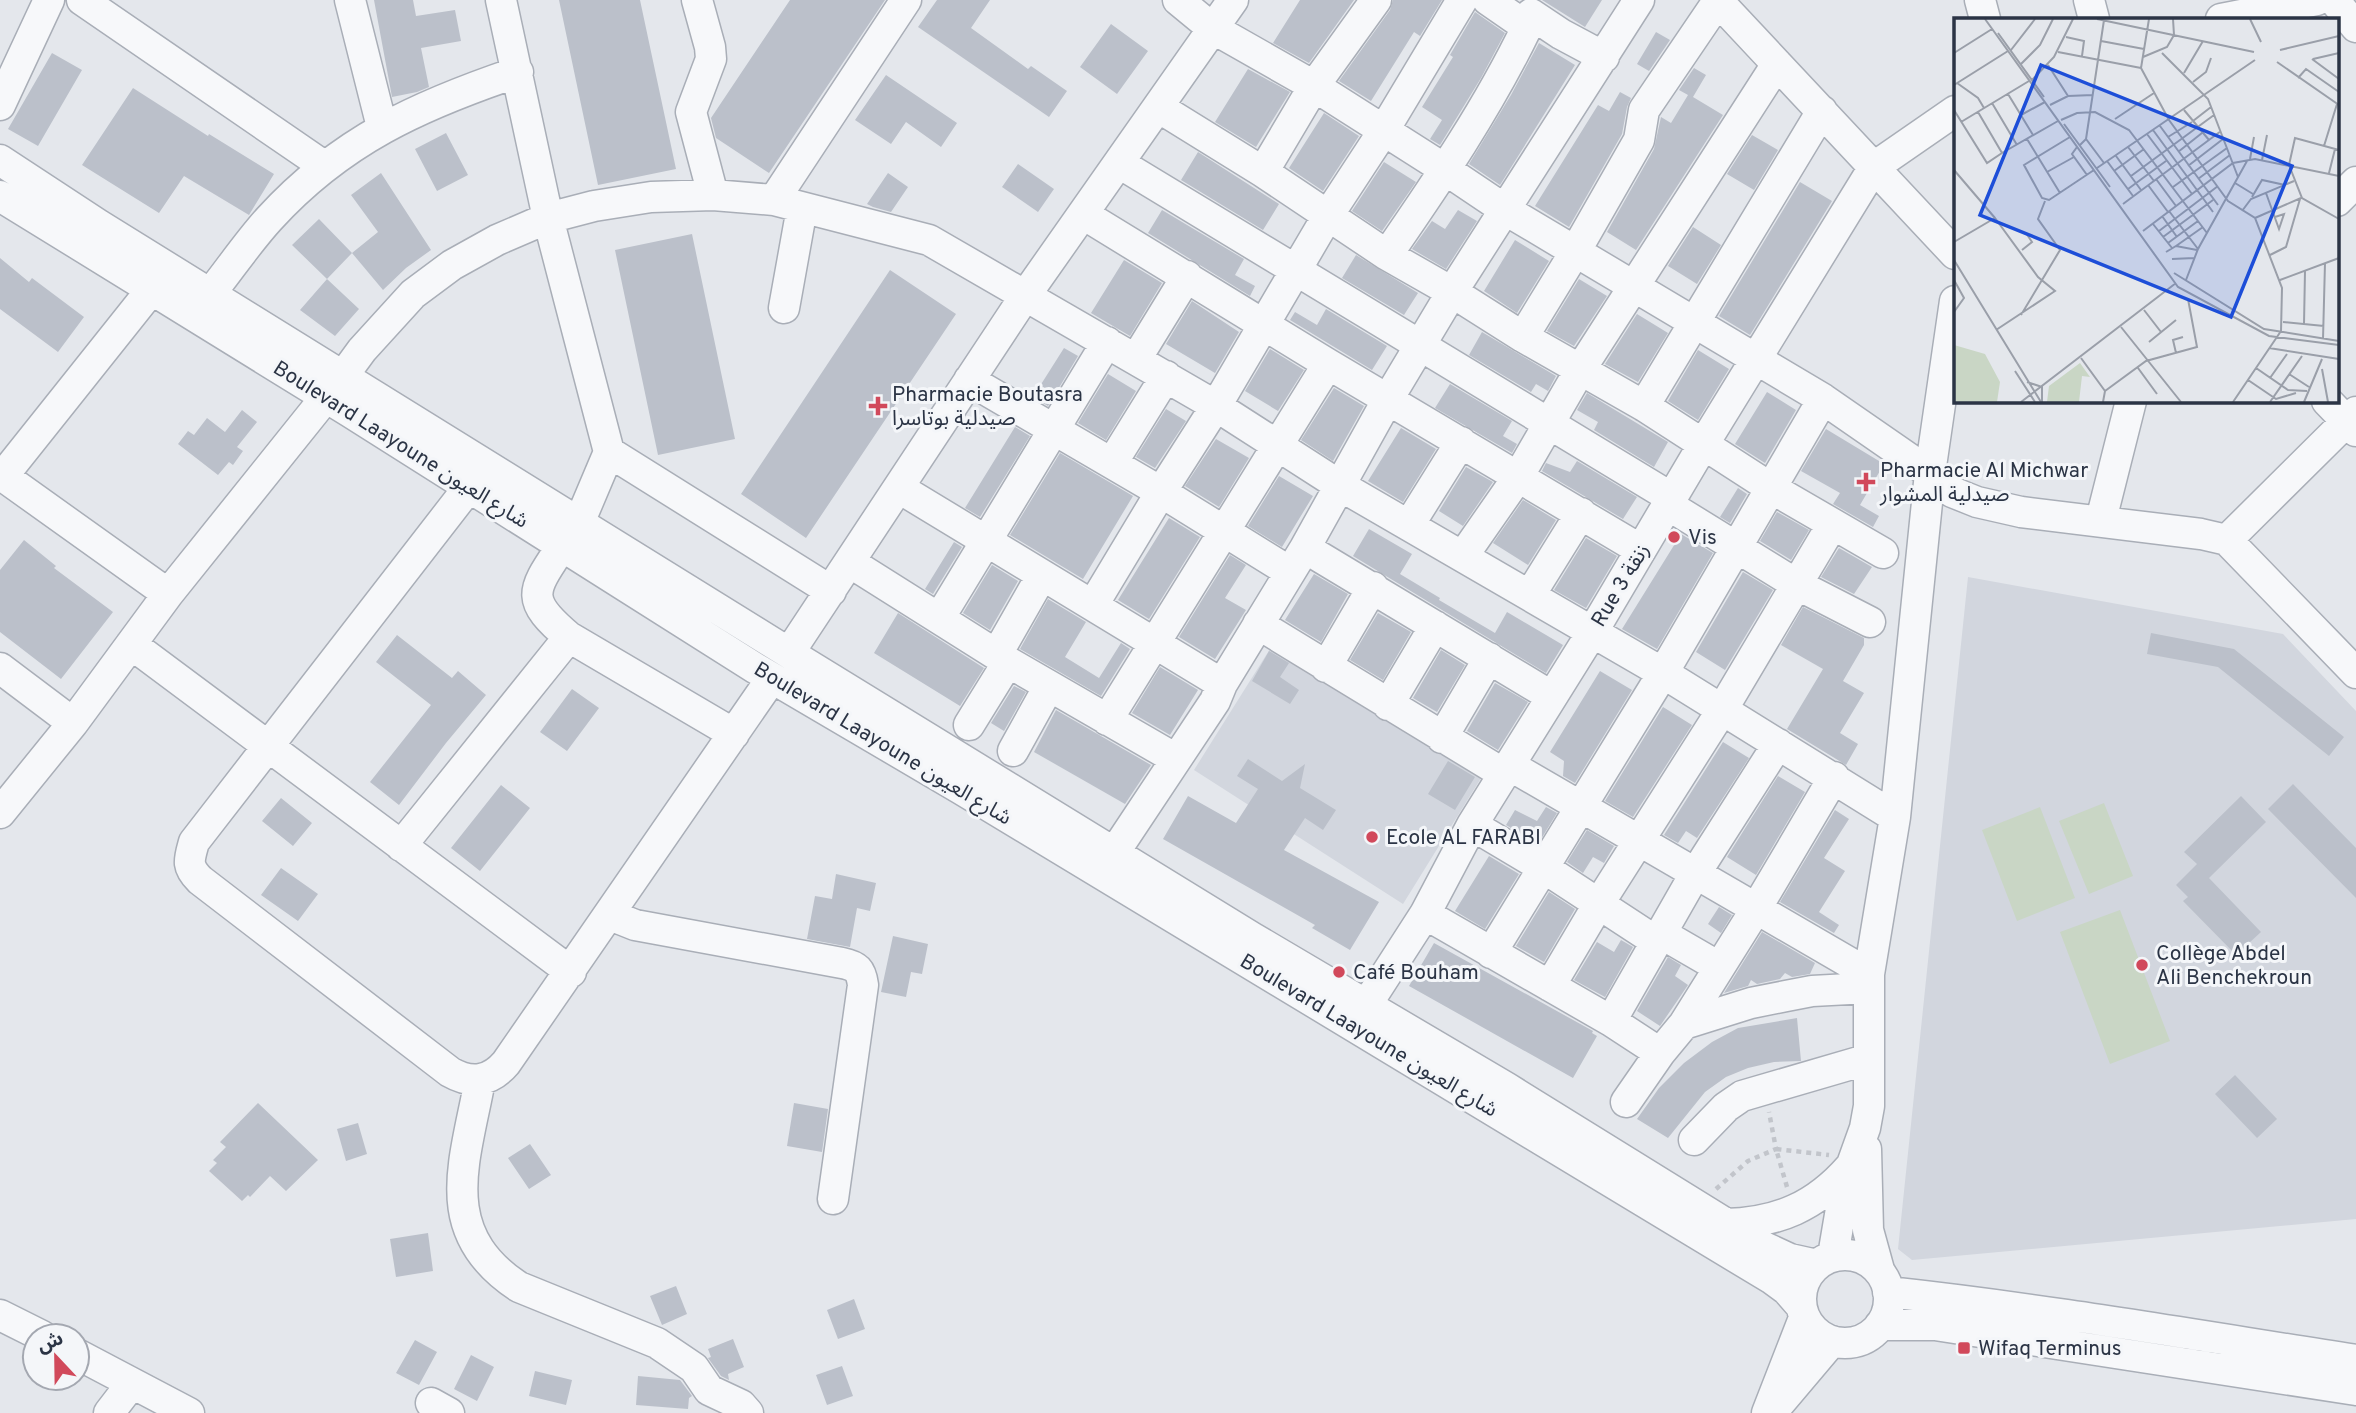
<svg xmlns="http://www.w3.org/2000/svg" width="2356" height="1413" font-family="Overpass,'Noto Sans Arabic',sans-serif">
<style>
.built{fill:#d2d6de}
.green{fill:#c9d6c5}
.building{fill:#bbc0ca}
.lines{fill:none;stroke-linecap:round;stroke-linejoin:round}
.minor-casing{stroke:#a9aeb7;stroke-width:33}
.path{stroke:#c2c5cb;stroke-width:4.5;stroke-dasharray:5 5;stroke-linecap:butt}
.minor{stroke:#f7f8fa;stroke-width:30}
.poi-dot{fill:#d1495b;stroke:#f4f6f9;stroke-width:2.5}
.labels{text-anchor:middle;stroke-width:6;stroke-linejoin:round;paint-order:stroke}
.poi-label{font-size:21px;fill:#2b3445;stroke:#f4f6f9;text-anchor:start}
.street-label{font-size:21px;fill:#2b3445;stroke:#f4f6f9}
.inset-road{fill:none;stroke:#9a9fa9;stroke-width:2}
.view{fill:#1d4ed8;fill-opacity:0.15;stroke:#1d4ed8;stroke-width:3.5}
.inset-edge{fill:none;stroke:#2b3445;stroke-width:3.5}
</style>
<rect width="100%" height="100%" fill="#e4e7ec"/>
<path class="built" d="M1968,577l315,57 73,77v508l-444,41 -14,-11z
M1275,641l211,129 -83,134 -209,-134z"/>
<path class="green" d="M2104,803l29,73 -44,18 -30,-73z
M2040,807l35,91 -58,23 -35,-91z
M2120,910l50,131 -60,23 -50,-132z"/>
<path class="building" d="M374,0h39l3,16 39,-6 6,31 -40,7 8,39 -12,5 -25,5z
M559,0h81l36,169 -78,16z
M790,0h95l-116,173 -53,-35 -5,-20z
M937,0h53l-19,28 57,41 3,-3 36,25 -18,26 -131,-90z
M1300,0h54l-45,63 -36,-20z
M1393,0h49l-22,36 -6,-4 -43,69 -32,-20 51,-71z
M1542,0h60l-17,27z
M1475,12l30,21 -24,45 -41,67 -10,-6 12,-19 -20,-13 31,-50 -3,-2z
M1111,24l37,27 -31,43 -37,-27z
M1656,32l14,8 -21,31 -12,-7z
M1539,43l36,22 -75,120 -31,-21 42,-69z
M52,53l30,17 -44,76 -30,-17z
M1694,68l12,7 -13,22 30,18 -87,135 -29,-18 47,-83 7,-32 10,6 17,-28 -9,-5z
M1248,69l42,23 -34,55 -41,-25z
M886,75l71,48 -16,24 -35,-25 -15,22 -36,-24z
M133,88l75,48 1,-2 65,40 -25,41 -65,-39 -25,37 -77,-48z
M1620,92l11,6 -4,9 -5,27 -53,93 -34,-21 63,-101 11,6z
M1324,113l35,23 -36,55 -34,-23z
M446,133l22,42 -31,16 -22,-42z
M1752,135l26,15 -24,40 -27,-16z
M1198,152l81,52 -16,26 -82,-50z
M1384,162l32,20 -34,49 -30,-20z
M1018,164l36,25 -16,23 -36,-25z
M381,173l50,77 -25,18 -23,22 -31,-37 26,-21 -27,-37z
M888,173l20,14 -17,25 -18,-5 -6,-3z
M1800,182l32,19 -82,134 -31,-19z
M1162,210l82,49 -9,16 20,11 -5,10 -102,-63z
M1458,210l19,11 -31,48 -34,-20 20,-28 13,8z
M319,219l33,34 -25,26 -35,-34z
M1693,227l28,18 -24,39 -29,-18z
M692,234l43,205 -77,16 -43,-205z
M1515,240l34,21 -32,52 -33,-22z
M1356,255l62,38 -14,22 -62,-37z
M0,258l29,24 3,-4 52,39 -26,35 -58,-43z
M1124,260l38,23 -32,53 -39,-23z
M890,270l66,44 -150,224 -65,-44z
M327,279l32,30 -24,27 -35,-26z
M1579,279l28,17 -33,50 -27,-15z
M1192,301l47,31 -24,41 -49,-29z
M1326,309l61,37 -15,24 -82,-50 5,-8 22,13z
M1637,314l31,19 -30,49 -33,-18z
M1482,332l74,44 -8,15 -12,-7 -5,8 -62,-37z
M1064,348l14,8 -30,50 -15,-9z
M1270,349l34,21 -26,41 -33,-20z
M1698,350l31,19 -31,51 -30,-19z
M1108,374l28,17 -30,49 -28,-17z
M1450,384l62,37 -9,15 14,8 -5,9 -77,-45z
M1334,388l30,18 -31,55 -32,-21z
M1767,392l29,18 -31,53 -30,-19z
M1587,393l81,49 -14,25 -60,-37 4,-8 -21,-12z
M1166,409l20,12 -31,47 -19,-11z
M242,410l15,12 -20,25 6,4 -10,14 -4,-3 -11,13 -40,-31 10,-13 6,4 13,-17 18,14z
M1015,427l15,9 -50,81 -15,-9z
M1401,428l35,21 -33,53 -35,-21z
M1826,429l58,35 -24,41 19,11 -6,11 -40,-23 7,-11 -39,-22z
M1216,439l33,19 -30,49 -34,-21z
M1060,453l73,43 -50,83 -73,-44z
M1577,461l60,36 -14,22 -81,-48 4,-8 24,9z
M1466,467l27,15 -30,44 -24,-15z
M1279,476l34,20 -31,51 -34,-21z
M1738,488l9,6 -17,29 -10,-6z
M1523,500l33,20 -28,45 -35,-22z
M1777,512l32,18 -18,30 -31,-19z
M1169,518l31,19 -51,82 -31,-19z
M1369,529l43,25 -12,20 40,24 -1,2 56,33 12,-21 56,33 -17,28 -193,-117z
M1681,534l32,19 -56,96 -35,-20z
M1586,538l31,18 -31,52 -32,-18z
M24,540l32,26 -2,2 59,44 -52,67 -61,-47v-62z
M954,542l8,5 -29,47 -8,-5z
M1839,548l33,19 -18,27 -33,-17z
M1230,555l16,10 -21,33 21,12 -31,49 -36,-22z
M992,565l26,16 -28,49 -27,-17z
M1743,572l30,18 -48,80 -29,-18z
M1314,574l34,20 -27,48 -36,-22z
M1048,599l38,23 -21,35 34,21 22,-35 9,6 -29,47 -81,-47z
M1803,607l61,31v7l-21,36 21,12 -24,40 18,11 -12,21 -59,-36 36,-60 -42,-24z
M898,613l86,55 -24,38 -86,-53z
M1378,613l33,19 -28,48 -33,-20z
M2151,633l83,16 110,88 -15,19 -111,-89 -71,-13z
M397,635l55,43 6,-7 28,24 -40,48 -47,62 -29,-23 61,-77 -55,-43z
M1441,650l24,15 -28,47 -24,-14z
M1269,651l20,12 -9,14 19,13 -9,14 -38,-23z
M1160,667l38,23 -28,45 -38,-22z
M1600,671l32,19 -57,93 -12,-7 1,-15 -14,-9z
M1495,683l33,19 -30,48 -31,-19z
M1014,686l12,6 -22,39 -13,-8z
M572,689l27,19 -32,43 -27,-19z
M1663,707l29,18 -59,92 -28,-16z
M1056,710l95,55 -26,39 -91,-52z
M1723,742l26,16 -52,80 -11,-7 -8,12 -14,-8z
M1248,759l34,22 23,-17 -5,24 36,22 -13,20 -18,-12 -21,32 95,52 -29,48 -38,-22 3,-3 -152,-86 25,-43 48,27 22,-34 -21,-13z
M1448,761l27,16 -20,33 -27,-16z
M1778,776l27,16 -49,83 -29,-18z
M2293,784l63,64v50l-88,-89z
M501,785l29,23 -50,63 -29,-23z
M2241,796l25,26 -57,56 52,54 -25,23 -53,-54 5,-4 -12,-12 21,-21 -13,-12z
M281,798l31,25 -19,23 -31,-25z
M1546,807l11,6 -19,31 -32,-19 9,-15 22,11z
M1835,810l14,9 -25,39 21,13 -26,41 20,13 -5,8 -54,-31z
M1587,830l27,16 -10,17 -11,-6 -10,16 -16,-11z
M1489,856l30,18 -34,55 -30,-18z
M281,868l37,26 -20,27 -37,-26z
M836,874l40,9 -6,28 -13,-3 -7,39 -43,-8 8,-43 17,3z
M1549,892l26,17 -31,53 -28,-16z
M1719,907l13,8 -11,18 -13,-9z
M1762,932l53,31 -5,11 -18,3 -7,-4 -5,6 -23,5 -6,-4 -3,6 -24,7z
M893,936l35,8 -6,30 -11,-2 -5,25 -25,-5z
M1621,940l12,7 -28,50 -31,-17 23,-38 17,10z
M1434,943l159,88 -1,2 5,3 -24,42 -164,-92z
M1668,957l13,8 -6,11 13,9 -28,41 -23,-15z
M1797,1018l4,43 -27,1 -26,6 -22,9 -21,15 -37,46 -31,-19 22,-31 25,-25 28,-21 26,-14z
M2235,1075l42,44 -20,19 -42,-44z
M258,1103l60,57 -32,31 -16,-15 -20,21 -2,-2 -6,6 -33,-30 8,-8 -4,-3 13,-13 -6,-5z
M794,1103l34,6 -6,43 -35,-6z
M358,1123l9,31 -21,7 -9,-32z
M530,1144l21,31 -22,14 -21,-31z
M428,1233l5,38 -37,6 -6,-38z
M676,1286l11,28 -25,11 -12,-29z
M854,1299l11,30 -27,10 -11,-29z
M733,1339l11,28 -16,7 1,6 -8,-4 -13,-18 3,-1 -3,-8z
M415,1340l22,12 -18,33 -23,-12z
M471,1355l23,12 -17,34 -23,-12z
M842,1366l11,30 -26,9 -11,-30z
M535,1371l37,9 -6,25 -37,-9z
M638,1376l42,4 12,16 -3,2 -1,11 -52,-4z"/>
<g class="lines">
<defs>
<path id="minor" d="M82,0l242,166
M350,0l32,127
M501,0l47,218 61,234
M697,0l13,47 1,12 -20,53 22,83
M1178,0l34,28 102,58 132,84 58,39 319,190 107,74 22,19 25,10 44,10 180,22 26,6 129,133
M1488,0l39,27 4,-13 30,20 43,23
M1717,0l238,254
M1980,0l5,19
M2089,0l5,19
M2334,0l22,27
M2221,19l96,-19
M0,105l49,-105
M1158,107l105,65 124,83 65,37 71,45 121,69 127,82 112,65
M0,160l99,65 690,428 464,285 254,150 255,158 28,13 27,6
M1119,163l553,335
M1263,172l51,-86 62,-86
M0,196l350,216 405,256 206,121 811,490 15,11 14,16
M774,200l132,-200
M2337,201l19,-19
M1083,214l245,150 313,186
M1387,255c51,-74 101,-147 140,-228
M210,294c20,-25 38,-52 59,-75 72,-79 151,-114 249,-147
M784,308l18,-100
M1523,337l52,-85 64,-112 5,-30 74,-109
M1136,359l51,-83
M343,376l19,-26 51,-56 39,-29 45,-25 51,-22 46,-12 57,-9 62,-2 61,5 155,40 287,166 123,79 324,188 232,144
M969,380l192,112 129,80
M2327,401l29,30
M1644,406l178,-295
M1112,463l54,-87
M0,474l168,120
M3,476l149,-187
M469,487l-275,355c-5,18 -8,24 6,38l250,192c21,12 40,10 56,-9l266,-385
M899,488l323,196
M1668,505l128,79 74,38
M2101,520l30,-119
M579,523l30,-71 222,139
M1409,525l52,-83
M2227,540l129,-128
M562,546c-30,45 -38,53 7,91l165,97
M1305,548l246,148
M1463,556l55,-79 62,-107 197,-306
M851,563l157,99 168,97
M1530,595l51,-82
M1093,605l68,-113 55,-86 111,-189 57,-87 78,-130
M940,617l167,-275
M1258,624l246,150
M131,644l440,328
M789,653l236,-357 208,-296
M997,654l45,-79
M1326,667l47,-80
M0,668l73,55
M1388,705l47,-79
M1107,720l221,-356
M969,725l39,-63
M1442,738l47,-80
M1013,751l36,-65
M1509,765l360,209
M0,813l73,-90 95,-129 158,-197
M1472,825l72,43 113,74
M401,846l168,-209
M1114,853l101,-152 7,-17 83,-136 83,-149 64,-107 187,-292
M1425,914l186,107 49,32
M610,915l25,10 207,38c15,3 19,7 21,22l-30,214
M1662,934l57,33
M1491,953l172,-280 160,-274
M1550,986l48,-81 124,-195 110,-185
M1367,1004l58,-90 47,-89 121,-194 110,-186 171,-278 81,-56
M1611,1021l84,-147 83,-130
M1684,1024l72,-115 78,-132
M480,1080c-15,82 -45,152 39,207l138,56 37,25 15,22 32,15 7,8
M1626,1102l34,-49 24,-29 67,-21 35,-7 26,-5 56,-3
M1694,1140l32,-33 16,-11 127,-37
M1866,1149l2,81 11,40
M1725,1224c53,-1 91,-18 125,-57
M1801 1299a44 44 0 1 1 88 0a44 44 0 1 1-88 0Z
M1833,1256l10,-59 8,-30 14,-39 4,-22v-132l26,-157 35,-344 25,-172
M1888,1292c157,17 312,44 468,68
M0,1315l42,21
M1880,1325h55l421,65
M77,1354l55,29
M431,1403l18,10
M1778,1405l54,-64
M109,1413l23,-30 57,30
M1767,1413l37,-95"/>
</defs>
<use href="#minor" class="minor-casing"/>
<path class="path" d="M1787,1187l-11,-38 53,6
M1716,1189l32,-28 28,-12 -7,-37"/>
<use href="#minor" class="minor"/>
</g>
<g class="poi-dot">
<path d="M874.5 395.5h7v7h7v7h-7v7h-7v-7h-7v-7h7z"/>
<path d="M1862.5 471.5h7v7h7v7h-7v7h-7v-7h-7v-7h7z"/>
<circle cx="1674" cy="537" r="7"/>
<circle cx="1372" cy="837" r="7"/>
<circle cx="2142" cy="965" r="7"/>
<circle cx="1339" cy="972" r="7"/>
<rect x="1957" y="1341" width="14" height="14" rx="3.5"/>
</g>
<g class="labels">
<g class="poi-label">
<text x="892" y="401">Pharmacie Boutasra<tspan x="892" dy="24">صيدلية بوتاسرا</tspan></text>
<text x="1880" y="477">Pharmacie Al Michwar<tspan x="1880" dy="24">صيدلية المشوار</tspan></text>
<text x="1688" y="544">Vis</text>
<text x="1386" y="844">Ecole AL FARABI</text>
<text x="2156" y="960">Collège Abdel<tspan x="2156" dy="24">Ali Benchekroun</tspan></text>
<text x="1353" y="979">Café Bouham</text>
<text x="1978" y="1355">Wifaq Terminus</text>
</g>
<g class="street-label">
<text transform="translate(401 444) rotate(32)" y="7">Boulevard Laayoune شارع العيون</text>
<text transform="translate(1620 585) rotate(-59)" y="7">Rue 3 زنقة</text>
<text transform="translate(883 743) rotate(31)" y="7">Boulevard Laayoune شارع العيون</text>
<text transform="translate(1369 1035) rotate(31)" y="7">Boulevard Laayoune شارع العيون</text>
</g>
</g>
<g transform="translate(1954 18)">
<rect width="385" height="385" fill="#e4e7ec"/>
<path d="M0,327l31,9 15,28 -3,20h-43zM126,345l10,14 -8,-1 -3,26h-32l2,-16z" fill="#c9d6c5"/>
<path class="inset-road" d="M31,1l193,268 91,49 70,9M143,1l157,33M195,1l-8,49 28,52 59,81 27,17 27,70 -1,43 -48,71M296,1l11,23M44,15l46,64M112,19l18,4 -2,15M147,23l43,8M57,32l24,-31M326,32l59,-14M104,34l83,16M0,35l38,-24M208,35l46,46 30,78M189,39l24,-10 7,-12 -1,-16M358,41l27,20M359,41l26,-6M323,44l62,43M67,46l19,-19 13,-26M94,47l20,31M230,55l19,-32M344,60l8,-9 33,23M78,62l22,-23 19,-38M239,64l13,-10 5,-14M3,65l21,15 6,10M0,67l54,-34M54,76l25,41M38,85l25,42M96,87l18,-9 25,-1M0,92l33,53 15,-10 -24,-41M230,92l25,30M67,97l24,-13M161,101l39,-26M107,102l16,-7 18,-1 34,18 78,103M239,103l18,-14M7,104l68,-41M110,106l46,63M206,108l58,79M199,112l44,60M193,116l45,60M116,119l-46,28 18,33 7,2 45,-30M214,119l24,-15M73,121l33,54M132,121l18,-119M126,127l6,-6 18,24M370,128l13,-42M123,129l-5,7 15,21M174,129l26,34M385,132l-44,-12 -6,27 13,33 37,21M224,134l24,-19M48,135l56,-32M162,138l25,34M296,141l4,-22M308,142l5,-25M153,143l26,35M234,148l35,-27M143,150l158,-108M0,152l41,48M160,153l30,-22M93,154l27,-15M375,155l6,-24M177,158l83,-61M202,161l20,27M244,161l32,-24M281,165l18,11M194,167l20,27M219,169l54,-39M174,171l38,-28M243,172l16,22M312,175l13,36 5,-15 -9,3M298,179l10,-17 23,5M169,186l98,-73M215,193l29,38M288,193l9,-12 43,-18M208,198l15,21M301,200l46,-20M199,206l19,24M189,213l90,-68 22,-4 84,17M205,213l59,-45M209,219l50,-37M0,224l41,-24 43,59 17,14 -59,39M214,225l30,-22M222,228l27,-19M68,232l10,-8 -6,-9M212,234l10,-6 21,4M316,237l16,-8 14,-48M218,241l22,-1M0,242l87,142M220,255l90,56 75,12M0,262l10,18 -10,14M232,262l12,-31 49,-88M326,262l59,-22M190,292l17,22M67,297l39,-65 -22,-31 7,-18M329,304l41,4M350,306l1,-53M167,309l60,75M369,321l2,-76M195,324l27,-22M315,330l70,11M222,335l-3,-13 10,-3M127,340l24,33M184,350l19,26M302,350l32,22 19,1M368,351l6,33M61,353l20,31M335,356l20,13M316,360l17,-24M294,362l28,19 20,-6M73,364l15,5v15M67,384l155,-119M149,384l2,-11 41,-30 51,-14 -9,-48M316,384l32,-46M350,384l18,-43"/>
<path class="view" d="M87,47l251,101 -61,151 -251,-102z"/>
<rect width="385" height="385" class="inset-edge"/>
</g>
<g transform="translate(56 1357) rotate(338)"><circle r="33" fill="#f4f6f9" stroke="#a4a8b1" stroke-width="2"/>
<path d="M0-5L12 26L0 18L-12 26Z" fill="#d1495b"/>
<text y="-10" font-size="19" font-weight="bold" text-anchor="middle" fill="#2b3445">ش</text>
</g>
</svg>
